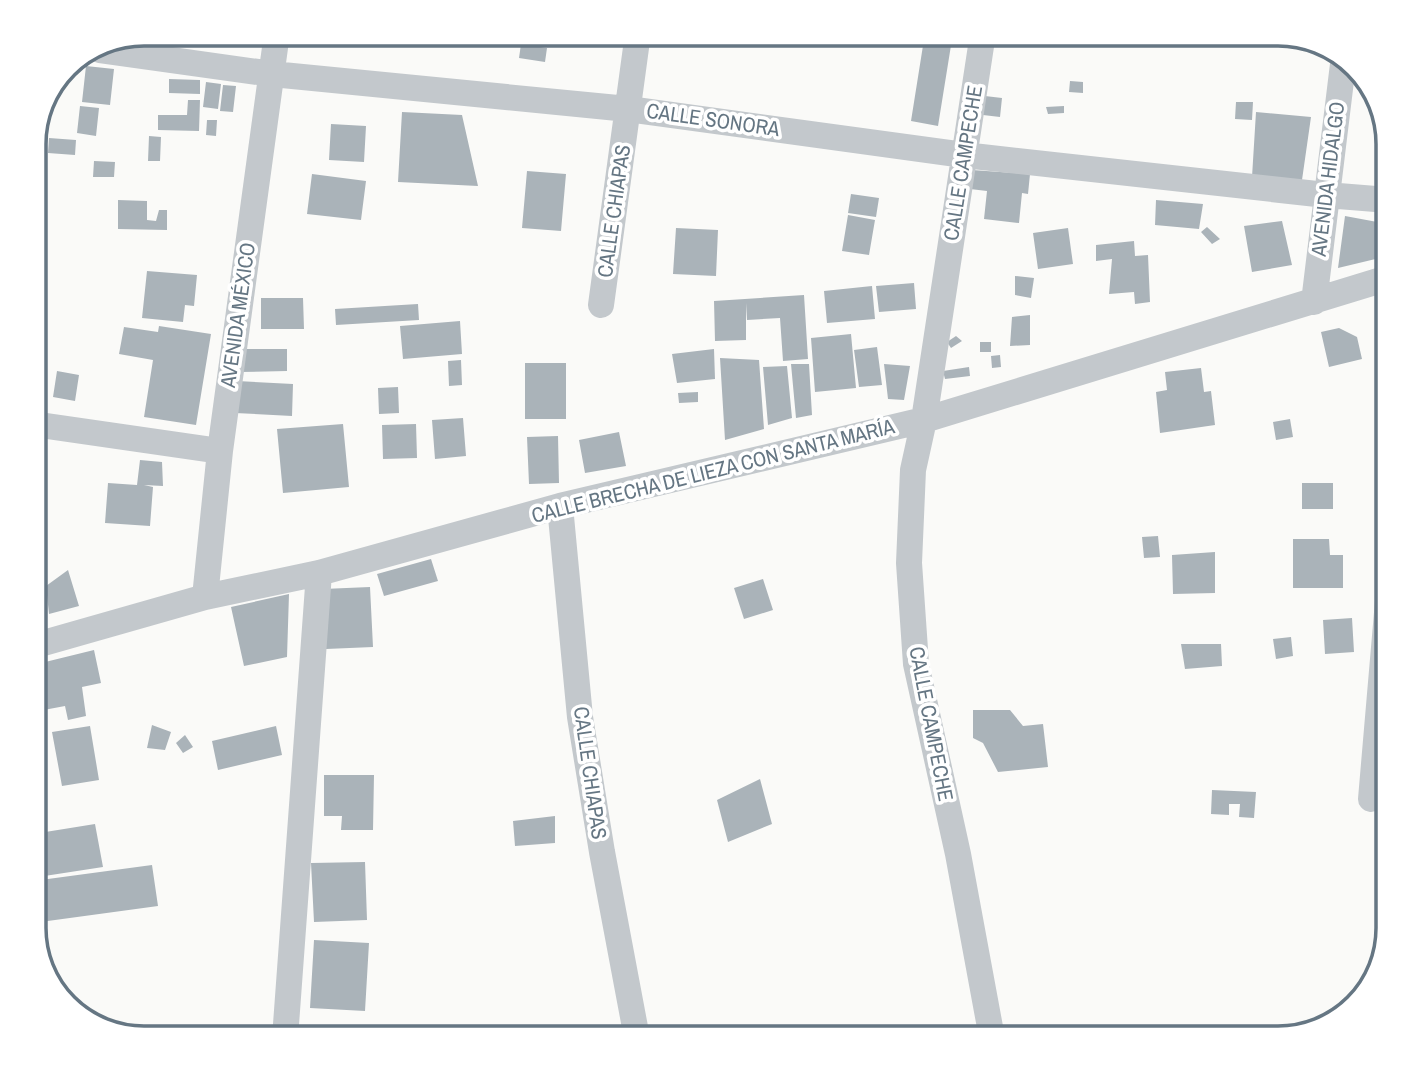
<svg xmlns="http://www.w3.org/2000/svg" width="1421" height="1071" font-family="'Archivo Narrow',sans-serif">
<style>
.building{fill:#aab3b9}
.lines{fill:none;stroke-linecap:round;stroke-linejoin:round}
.minor{stroke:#c3c8cc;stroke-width:26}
.labels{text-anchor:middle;stroke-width:7;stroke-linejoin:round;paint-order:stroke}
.street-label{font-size:21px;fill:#657683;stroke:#fff}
.rim{fill:none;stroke:#657683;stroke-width:3.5}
</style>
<rect width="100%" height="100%" fill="#fafaf8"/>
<path class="building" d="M504,33h50l-1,13 -50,-3z
M925,33h28l-15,93 -27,-5z
M521,44l26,4 -2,14 -26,-4z
M86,66l28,3 -4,36 -28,-3z
M169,79l31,1v14l-31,-1z
M1070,81l13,1v11l-14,-1z
M206,82l15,2 -3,25 -15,-2z
M223,85l13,1 -3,26 -13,-1z
M985,96l17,2 -2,19 -17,-2z
M188,100h12l-1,31 -41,-1v-15h29z
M1236,102h17l-1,18 -17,-1z
M80,106l19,2 -3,28 -19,-3z
M1064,106v7l-16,1 -2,-7z
M402,112l60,3 16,71 -80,-4z
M1256,112l55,5 -9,63 -50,-3z
M207,120h10l-1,16 -10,-1z
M331,124l35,2 -2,36 -35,-2z
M149,136l12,1 -1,24h-12z
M49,138l27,2 -1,15 -27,-2z
M94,161l21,1 -1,15h-21z
M972,170l58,4 -2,20 -6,-1 -3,30 -35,-4 3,-28 -17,-2z
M527,171l39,3 -5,57 -39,-3z
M312,174l54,7 -5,39 -54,-6z
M851,194l28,4 -3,19 -28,-4z
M118,200l29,1v19l9,1 3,-11h8v20l-49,-1z
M1156,200l47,4 -4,25 -44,-4z
M848,215l27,5 -6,35 -27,-4z
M1345,216l43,8v32l-50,12z
M1282,221l10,44 -40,7 -8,-46z
M1207,227l13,12 -8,5 -11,-12z
M676,228l42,2 -2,46 -43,-2z
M1068,228l5,36 -35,5 -5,-36z
M1134,241l1,15 13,-1 2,47 -15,2 -1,-12 -25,2 3,-35 -16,2v-16z
M147,271l50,4 -3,31 -9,-1 -2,17 -41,-4z
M1015,276l19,2 -3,20 -16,-3z
M914,283l2,26 -37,3 -3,-26z
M34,285l4,1 -3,31h-1z
M872,286l3,33 -48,4 -3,-32z
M804,295l4,64 -25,2 -3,-43 -33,2 -1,-17v37l-31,1 -1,-40z
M261,298h42l1,31h-43z
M418,304l1,16 -83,5 -1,-16z
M1030,315v30l-20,1 2,-29z
M460,321l2,33 -59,5 -3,-33z
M159,326l52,8 -15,91 -52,-8 9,-57 -34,-6 5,-27 34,5z
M1339,328l18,9 5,22 -33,8 -8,-35z
M851,334l5,54 -41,4 -4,-54z
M956,336l6,5 -11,7 -4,-6z
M980,342h11v10h-11z
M877,347l5,38 -23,2 -5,-37z
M240,349h47v22l-47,1z
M714,349l1,30 -38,4 -5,-29z
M1000,355l1,12 -9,1 -1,-12z
M720,358l39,2 5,69 -39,11z
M461,360l1,25 -13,1 -1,-25z
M525,363h41v56h-41z
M791,364h18l3,51 -16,3z
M884,364l26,2 -6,34 -16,-1z
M787,366l5,52 -24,7 -5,-58z
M969,367l1,9 -25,3 -2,-8z
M1201,368l3,24 7,-1 4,34 -55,8 -4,-41 11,-2 -2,-18z
M57,371l22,4 -4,26 -22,-4z
M237,381l56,3 -1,32 -57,-3z
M398,387l1,26 -20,1 -1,-26z
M698,392v10l-19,1 -1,-10z
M463,418l3,38 -31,3 -3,-39z
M1290,419l3,18 -17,3 -3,-18z
M343,424l6,63 -66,6 -6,-64z
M416,424l1,34 -34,1 -1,-34z
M619,432l7,34 -41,7 -6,-33z
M558,436l1,47 -30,1 -2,-47z
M140,460l22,2 1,24 -19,-1 9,2 -3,39 -45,-3 3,-40 29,2z
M1302,483h31v26h-31z
M1158,536l2,21 -16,1 -2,-21z
M1293,539h36l1,16h13v33h-50z
M1215,552v41l-42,1 -1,-39z
M431,559l7,22 -54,15 -7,-22z
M68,570l11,36 -30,8 -3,-28z
M763,579l10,31 -29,9 -10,-31z
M370,587l3,60 -47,2 -3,-60z
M289,594l-2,63 -43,9 -13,-59z
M1352,618l2,34 -29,2 -2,-34z
M1291,637l2,19 -17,3 -3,-20z
M1181,644h40l1,22 -37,3z
M94,650l7,33 -19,4 4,29 -18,4 -3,-14 -32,6v-47z
M973,710h37l13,16 20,-2 5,43 -50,5 -15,-29 -10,-5z
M152,725l19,7 -6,18 -18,-2z
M90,726l9,54 -37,6 -10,-54z
M276,726l6,29 -64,15 -6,-29z
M185,735l8,12 -10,6 -7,-10z
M324,775h50l-1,55h-32l1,-14h-18z
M760,779l12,45 -44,18 -11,-42z
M1212,790l44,2 -2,26 -15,-1 1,-13h-11v11l-18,-1z
M555,816v27l-40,3 -2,-25z
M95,824l8,43 -65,10 -5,-43z
M365,862l2,58 -53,2 -3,-59z
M152,865l6,41 -125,17v-42z
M314,940l55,3 -4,68 -55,-3z"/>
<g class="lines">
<path class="minor" d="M983,33l-59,387 -11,50 -4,93 7,101 42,190 34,184
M100,50l172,24 356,35 336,46 362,40 62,5
M1314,302l30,-246
M601,305l37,-272
M33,424l187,27
M560,506l20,211 22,135 35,186
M205,597l15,-146 57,-418
M33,646l172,-49 114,-24 241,-67 364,-86 464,-142
M1371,799l17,-198
M285,1038l34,-465"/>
</g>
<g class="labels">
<g class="street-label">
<text transform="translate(713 120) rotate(8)" y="7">CALLE SONORA</text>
<text transform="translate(963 163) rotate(-81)" y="7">CALLE CAMPECHE</text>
<text transform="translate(1328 179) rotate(-83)" y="7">AVENIDA HIDALGO</text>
<text transform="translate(614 211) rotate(-82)" y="7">CALLE CHIAPAS</text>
<text transform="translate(238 315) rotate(-82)" y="7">AVENIDA MÉXICO</text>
<text transform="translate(713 471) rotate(-14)" y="7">CALLE BRECHA DE LIEZA CON SANTA MARÍA</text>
<text transform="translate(931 724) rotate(79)" y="7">CALLE CAMPECHE</text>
<text transform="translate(590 773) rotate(82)" y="7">CALLE CHIAPAS</text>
</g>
</g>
<path d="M0 0H1421V1071H0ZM144 46H1278A98 98 0 0 1 1376 144V928A98 98 0 0 1 1278 1026H144A98 98 0 0 1 46 928V144A98 98 0 0 1 144 46Z" fill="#fff" fill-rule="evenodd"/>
<path class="rim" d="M144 46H1278A98 98 0 0 1 1376 144V928A98 98 0 0 1 1278 1026H144A98 98 0 0 1 46 928V144A98 98 0 0 1 144 46Z"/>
</svg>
